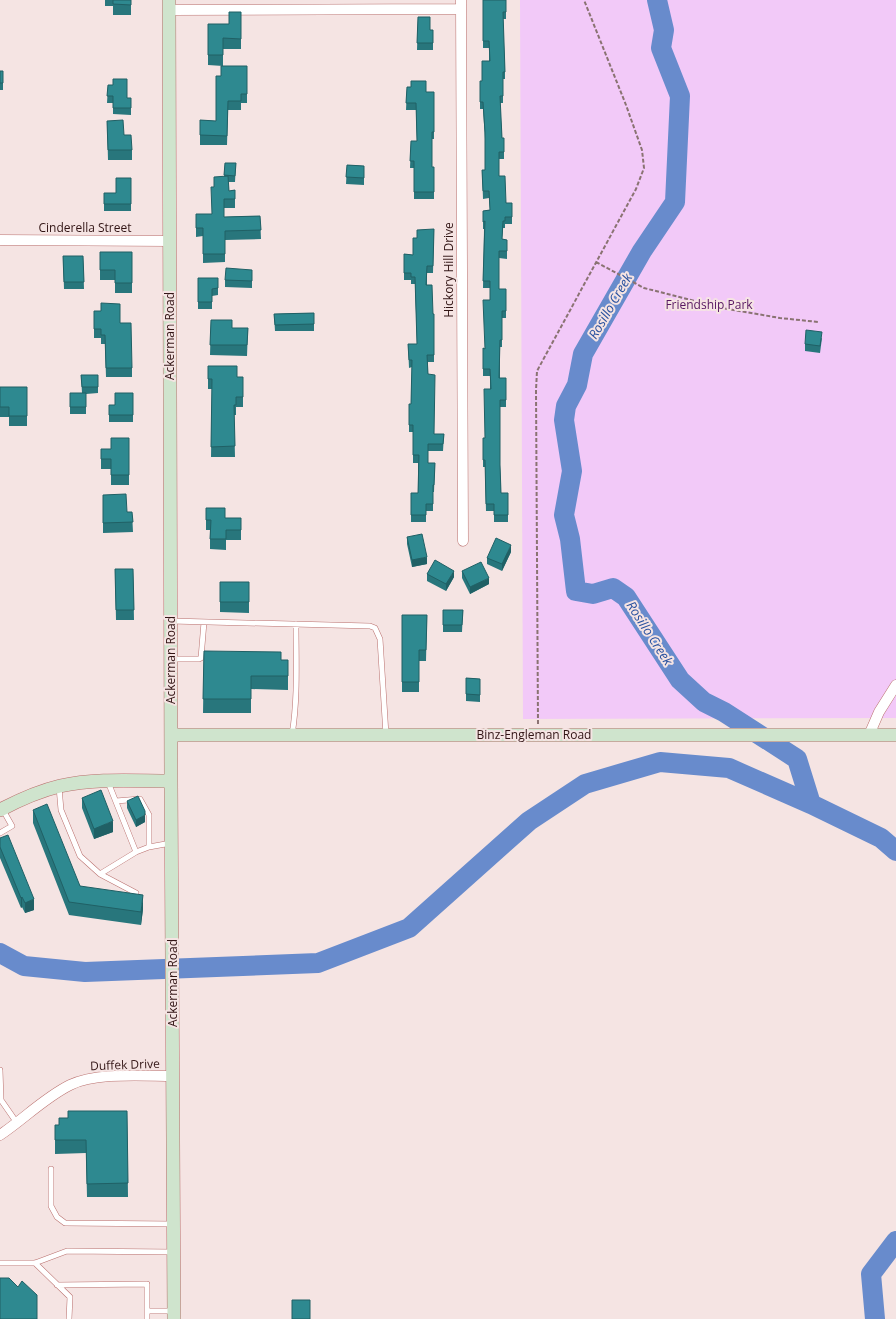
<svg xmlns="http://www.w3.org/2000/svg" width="896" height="1319" font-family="'Open Sans',sans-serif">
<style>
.green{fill:#f2c9f8}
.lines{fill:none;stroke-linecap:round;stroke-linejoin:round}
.river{stroke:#688bcc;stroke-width:20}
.lane-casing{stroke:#ba706e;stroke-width:6}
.street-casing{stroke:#ba706e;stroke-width:11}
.secondary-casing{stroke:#ba706e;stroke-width:14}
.path{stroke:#8a7372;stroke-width:2;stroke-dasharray:4 2;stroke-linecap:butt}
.lane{stroke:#fff;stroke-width:5}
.street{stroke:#fff;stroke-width:10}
.secondary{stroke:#cfe4cd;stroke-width:13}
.wall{fill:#28767c}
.shaded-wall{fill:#206065}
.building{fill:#2e8990;stroke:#206065}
.labels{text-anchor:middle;stroke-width:4;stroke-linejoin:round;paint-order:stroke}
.street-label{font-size:12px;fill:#311414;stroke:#f5e4e3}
.park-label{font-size:12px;fill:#581762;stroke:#f5e4e3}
.water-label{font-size:13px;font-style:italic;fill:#29519f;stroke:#f5e4e3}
</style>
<rect width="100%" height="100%" fill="#f5e4e3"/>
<path class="green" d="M520,0h376v718l-373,1z"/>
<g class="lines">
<path class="river" d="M657,0l7,30 -3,18 19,48 -5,106 -33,49 -59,103 -6,31 -11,21 -2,14 8,51 -8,44 6,24 6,52 17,3 20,-6 13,9 54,83 24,22 20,10 73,47 14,45 70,34 15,13
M0,953l24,13 61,6 233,-9 91,-35 120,-107 56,-37 75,-22 69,6 82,36
M875,1319l-4,-45 25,-33"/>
<defs>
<path id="lane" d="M171,621l199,5 5,2 5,11 6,96
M171,659h28l2,-1 3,-36
M292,735c6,-37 4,-74 4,-111
M108,782l28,70
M59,787l2,23 19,46 20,18 36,-22 13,-5 22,-4
M116,801l24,-2 9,16v32
M0,833l12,-7 -9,-16
M100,874l36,19
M0,1070l1,30 16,23
M51,1169v37l6,11 8,6 108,1
M0,1263h35l32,-12 106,1
M35,1263l35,34 -1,22
M57,1285l90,-1v27h26
M147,1311v8"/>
<path id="street" d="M461,0l2,541
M169,10l292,-1
M0,240l170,1
M869,735l10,-23 17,-27
M0,1135c24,-16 44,-37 70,-50 26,-13 73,-9 103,-9"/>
<path id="secondary" d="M169,0l2,781 3,538
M171,735h725
M0,810c19,-10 39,-19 60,-24 37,-8 74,-5 111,-5"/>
</defs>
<use href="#lane" class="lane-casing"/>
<use href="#street" class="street-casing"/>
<use href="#secondary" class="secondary-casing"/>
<path class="path" d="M596,262l48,26 78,20 58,10 38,4
M538,724l-2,-334 1,-19 99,-182 8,-21 -2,-18 -16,-45 -42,-105"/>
<use href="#lane" class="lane"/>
<use href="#street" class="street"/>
<use href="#secondary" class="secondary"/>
</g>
<path class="wall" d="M105,0h26v15h-18v-9h-8z
M483,0h23v19h-3l2,53v7h-2v24h-3l2,35h2v21h-5v17l7,27h6v21h-7v4h-2l-1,11 5,1v19l-8,-1v31h7v29h-4v29h-2v31h6v29h-6v58l1,28h7v29h-14v-11h-8l-1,-44h-2v-29h2l5,-49v-13h-7v-28l2,1 5,-49v-12h-7l1,-59h-1v-18l7,-1 -1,-12 -6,1 -1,-29h3v-31l-2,-30h-3v-28h2l7,-20v-13h-6z
M241,12v37h-18v17l-15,-1v-41h21z
M418,17l12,13h3v20h-16z
M247,66v37h-6v7h-13l-1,35h-27v-25l16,1 5,-45z
M0,71h3v19h-3z
M108,85l19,13h4v17l-18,-1v-11h-6z
M407,87l19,5h8v47h-2v28h2v32h-20v-31h-4l1,-27h6l-1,-31h-10z
M107,121l17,14 8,15v10h-24z
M225,163h11l-1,19h-7l1,9 6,-1v18h-11v9l36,-1 1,23 -36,1v22l-22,1v-27l-7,1v-23h16l2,-27 10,-10z
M347,165l17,1v19l-18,-1z
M131,178v33h-27v-18h12z
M434,229l-1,44h-6v12l6,29h1v48h-6v12l6,60h10l-1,17h-15v12h7l-1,29h-1v19h-7v11h-15v-29h7v-30h-5v-31h-4v-28h2l1,-37 -3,1 -1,-24h9l-2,-60h-4v-4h-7v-26l9,1 4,-17z
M100,252h32v41h-17v-13h-15z
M63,256h20l1,33h-20z
M252,277v11l-27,-1v-7z
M198,278h20v17l-6,1v13h-14z
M94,311l26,12 12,45v9h-26l-1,-33h-4v-6h-7z
M314,313v18h-39l-1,-17z
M211,320l21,8h16l-1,28 -37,-1z
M822,338l-2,15 -15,-2v-7z
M208,366l29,11h6v30h-7v8h-2l1,42h-24l1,-68h-4z
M81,375h17v18l-12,1v20h-16v-21h12z
M0,387h27v39h-18v-9h-9z
M133,393v29h-24v-17h6z
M129,438v47h-18v-16h-10v-20h10z
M103,495l24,17h5l1,20 -30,1z
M206,508l19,10h16v22h-15v10l-16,-1v-19h-4z
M407,537l20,27 -15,3 -5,-23z
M511,552l-9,19 -15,-7v-6z
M115,569h18l1,51h-18z
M462,571l27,13 -19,10 -8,-16z
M427,574l27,3 -8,14 -19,-10z
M249,582v31l-29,-1v-10z
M443,610h20l-1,22h-19z
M402,615h25l-1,46h-7v31h-17z
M204,651l77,9h7v30l-37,-1v24h-48z
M466,678l14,1v23l-14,-1z
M82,798l31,34 -19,7 -12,-31z
M127,801l18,21 -9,5 -9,-19z
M33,810l47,76 63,23 -2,16 -72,-10 -36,-92z
M0,838l34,72 -9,3 -3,-6 -1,1 -21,-50z
M127,1111l1,86h-41l-1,-44 -31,1v-29h4l9,-7z"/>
<path class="shaded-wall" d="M511,545v7l-9,19v-7z
M427,557v7l-15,3v-7z
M454,571v6l-8,14v-7z
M489,578v6l-19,10v-7z
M145,815v7l-9,5v-7z
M113,821v11l-19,7v-10z
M143,895v14l-2,16v-13z
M22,897v10l-1,1v-10z
M34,899v11l-9,3v-10z"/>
<path class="building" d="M113,0h18v5l-18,-1z
M483,0h23v12h-3l2,60h-2v24h-3l2,42h2v14h-5v24h6l1,27h6v14h-7v4h-2l-1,18 5,1v11h-8v38h7v22h-4v29h-2l-1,38h7v22h-6v65l1,28h7v22h-14v-11h-8l-1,-44h-2v-22h2l-1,-49h7l-1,-20h-7v-21l2,1 -2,-49h7v-19h-7l2,-60 -2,1v-11l7,-1 -1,-19h-6l-1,-21h3v-38l-2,-30h-3v-21h2v-20h8l-1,-20h-6z
M229,12h12v27l-18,-1v17h-15v-31h21z
M418,17h12v13h3v13h-16z
M221,66h26v28h-6v7h-13l-1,35 -27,-1v-15l16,1v-45h5z
M0,71h3v12h-3z
M113,79h14v19h4v10h-18v-12h-6l1,-11h5z
M411,81h15v11h8v40h-2v35h2v25h-20v-31h-4l1,-20h6l-1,-38h-10l1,-16h4z
M123,120l1,15h7l1,15h-24l-1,-29z
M225,163h11l-1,13 -11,-1z
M347,165l17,1v12l-18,-1z
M228,176l1,15 6,-1v9h-11v18l36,-1 1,14 -36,1v23h-22v-26h-7v-14h16l-1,-27h3v-10z
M116,178h15v26h-27v-11h12z
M434,229l-1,37h-6l-1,19h6l1,29h1v41h-7l1,19 7,1 -1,59h10l-1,10h-15v19h7l-1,22h-1v19h-7v11h-15v-22h7l1,-38h-6v-30h-4v-21h2l1,-44h-3l-1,-16h9l-2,-67h-4v-4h-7v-19l9,1v-17h4v-8z
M100,252h32v31h-17v-13h-15z
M63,256h20l1,26h-20z
M226,268l26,2v11l-27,-1z
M198,278h20v10l-6,1v13h-14z
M101,303l19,1v19h11l1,45h-26l-1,-33h-4v-6h-7v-18h7z
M314,313v11l-39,1 -1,-11z
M211,320h21v8h16l-1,17h-37z
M806,330l16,2 -2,14 -15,-2z
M208,366h29v11h6v20h-7v8h-2l1,41 -24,1 1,-68h-4z
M81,375h17v12h-16z
M0,387h27v29h-18v-9h-9z
M70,393h16v14h-16z
M115,393h18v22h-24v-10h6z
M111,438h18v37h-18v-16h-10v-10h10z
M126,494l1,18h5l1,10 -30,1v-28z
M206,508h19v10h16v12h-15v9h-16l1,-19h-5z
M422,534l5,23 -15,3 -5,-23z
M496,538l15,7 -9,19 -15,-6z
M435,560l19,11 -8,13 -19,-10z
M481,562l8,16 -19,9 -8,-16z
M115,569h18l1,41h-18z
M220,582h29v20h-29z
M443,610h20l-1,15h-19z
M402,615h25l-1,35h-7v32h-17z
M204,651l77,1v8h7v16h-37v23h-48z
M466,678l14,1v16l-14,-1z
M101,790l12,31 -19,8 -12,-31z
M138,796l7,15v4l-9,5 -9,-19z
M47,804l33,82 63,9 -2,17 -72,-10 -36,-92z
M8,835l26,64 -9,4 -3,-6 -1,1 -21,-51v-9z
M68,1111h59l1,72 -41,1 -1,-44h-31v-15h4v-7h9z
M0,1278h9l9,9 4,-6 15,14v24h-37z
M292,1300h18v19h-18z"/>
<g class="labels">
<g class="street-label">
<text x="85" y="232">Cinderella Street</text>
<text transform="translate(449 270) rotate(-90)" y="4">Hickory Hill Drive</text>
<text transform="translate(170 336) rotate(-90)" y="4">Ackerman Road</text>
<text transform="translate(171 660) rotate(-90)" y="4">Ackerman Road</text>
<text x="534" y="739">Binz-Engleman Road</text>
<text transform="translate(173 983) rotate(-90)" y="4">Ackerman Road</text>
<text transform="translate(125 1065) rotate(-2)" y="4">Duffek Drive</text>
</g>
<g class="park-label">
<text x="709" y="309">Friendship Park</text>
</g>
<g class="water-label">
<text transform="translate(610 306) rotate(-60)" y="5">Rosillo Creek</text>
<text transform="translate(650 633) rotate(57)" y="5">Rosillo Creek</text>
</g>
</g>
</svg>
